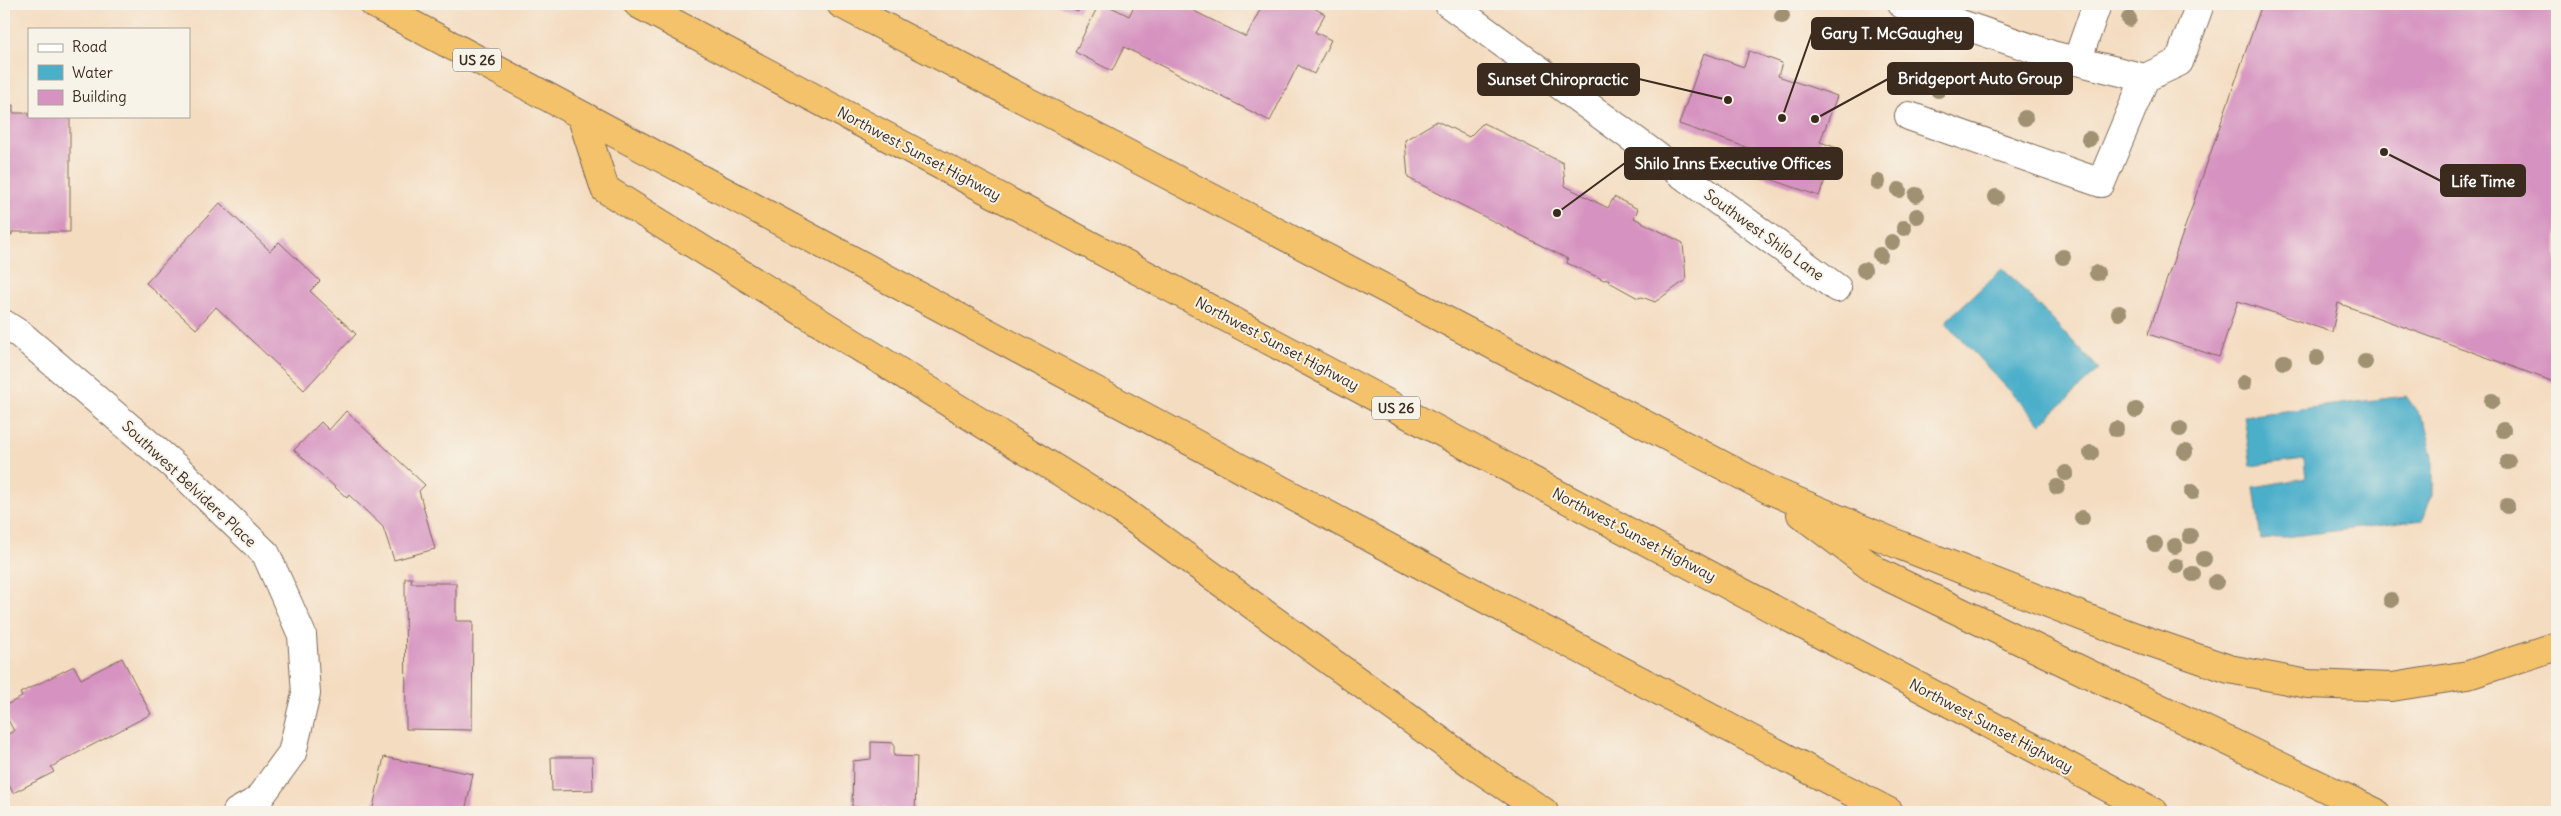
<svg xmlns="http://www.w3.org/2000/svg" width="2561" height="816" font-family="Delius,sans-serif">
<style>
.water{fill:#4bafca;stroke:#436c74}
.building{fill:#d692c0}
.lines{fill:none;stroke-linecap:round;stroke-linejoin:round}
.minor-casing{stroke:#7c6857;stroke-width:30}
.highway-casing{stroke:#7c6857;stroke-width:30}
.minor{stroke:#fff;stroke-width:28}
.highway{stroke:#f3c26a;stroke-width:28}
.tree{fill:#9f9172}
.labels{text-anchor:middle;stroke-width:4;stroke-linejoin:round;paint-order:stroke}
.shield{fill:#f7f3e8;stroke:#73665b;stroke-width:1}
.shield-label{font-size:14px;font-weight:bold;fill:#3b2a1e}
.street-label{font-size:15px;fill:#3b2a1e;stroke:#f7f3e8}
.leader{fill:none;stroke:#3b2a1e;stroke-width:2}
.callout-dot{fill:#3b2a1e;stroke:#f7f3e8;stroke-width:2}
.callout{fill:#3b2a1e;stroke:#3b2a1e;stroke-width:2}
.callout-label{font-size:16px;text-anchor:middle;font-weight:bold;fill:#fff}
</style>
<rect width="100%" height="100%" fill="#f7f3e8"/>
<filter id="ink" filterUnits="userSpaceOnUse"><feTurbulence type="fractalNoise" baseFrequency=".02" numOctaves="2"/><feDisplacementMap in="SourceGraphic" scale="10" xChannelSelector="R" yChannelSelector="G"/><feConvolveMatrix kernelMatrix="1 2 1 2 8 2 1 2 1" color-interpolation-filters="sRGB"/></filter>
<filter id="wash" filterUnits="userSpaceOnUse"><feTurbulence type="fractalNoise" baseFrequency=".0096" numOctaves="4" result="noise"/><feDisplacementMap in="SourceGraphic" scale="20" xChannelSelector="R" yChannelSelector="G"/><feGaussianBlur stdDeviation="1.12" result="paint"/><feColorMatrix in="noise" values="0 0 0 0 0 0 0 0 0 0 0 0 0 0 0 0 0 1.4 0 .05"/><feComposite in="paint" operator="in"/></filter>
<g filter="url(#wash)">
<rect width="100%" height="100%" fill="#f4dcc0"/>
<path class="water" d="M2003,268l96,101 -58,55 -96,-102z
M2406,396l19,27 8,34v34l-10,29 -162,20 -7,-53 52,-9 -2,-19 -53,7 -7,-50z"/>
<g id="blocks">
<path class="building" d="M1054,4h27l-3,8z
M1099,4h6l24,12 6,-12h55l-2,4 58,29 17,-33h43l19,10 -10,18 16,8 -17,34 -16,-9 -28,56 -146,-74 -12,24 -37,-19z
M2262,4h295v379l-219,-80 -6,29 -94,-31 -19,56 -71,-23z
M1749,51l33,12 -4,13 59,20 -17,46 17,6 -18,48 -75,-26 7,-21 -72,-25 25,-71 40,14z
M4,105h9v8h16v3h41v116h-58v3h-8z
M1437,121l32,16 14,-14 80,40 2,23 43,22 6,-11 24,12 -4,9 49,25 3,37 -31,22 -13,-5 -4,1 -29,-16v-3l-5,1 -37,-17 1,-4 -160,-81 -3,-38z
M220,203l50,48 9,-9 41,39 -10,10 46,43 -52,56 -88,-83 -20,22 -50,-46z
M346,411l79,74 -6,6 16,58 -41,11 -11,-33 -34,-32 -2,3 -53,-48 27,-28 8,8z
M405,578h7l-1,5h45v38h17l-1,109 -66,-1z
M122,658l29,56 -100,53 3,5 -41,21 -9,-18v-39l10,-5 -10,-19v-6l18,-9 -2,-4 54,-27 7,13z
M871,742l23,1v13l23,1 -2,55h-30v-4l-33,-1 1,-46 18,-2z
M384,757l89,17 -8,38h-93z
M551,757h41l1,33 -41,1z"/>
</g>
</g>
<g filter="url(#ink)">
<use href="#blocks" fill-opacity="0" stroke="#7c6857" stroke-width="1"/>
<g class="lines">
<defs>
<path id="minor" d="M1449,4l388,284
M1902,4l150,51 93,23 34,-16 21,-58
M2077,61l20,-57
M1909,116l192,67 44,-105
M4,324l17,11 158,135 87,84 36,81 4,59 -14,59 -35,48 -20,11"/>
<path id="highway" d="M374,4l1053,564 462,244
M638,4l1516,808
M841,4l927,485 134,57 228,89 99,34 79,15 84,3 76,-12 89,-29
M581,115l24,74 515,320 355,257 69,46
M1801,514l77,58 497,240"/>
</defs>
<use href="#minor" class="minor-casing"/>
<use href="#highway" class="highway-casing"/>
<use href="#minor" class="minor"/>
<use href="#highway" class="highway"/>
</g>
<g class="tree">
<circle cx="1782" cy="16" r="8"/>
<circle cx="2129" cy="19" r="8"/>
<circle cx="1938" cy="90" r="8"/>
<circle cx="2025" cy="118" r="8"/>
<circle cx="2089" cy="139" r="8"/>
<circle cx="1878" cy="182" r="8"/>
<circle cx="1899" cy="190" r="8"/>
<circle cx="1916" cy="195" r="8"/>
<circle cx="1996" cy="197" r="8"/>
<circle cx="1917" cy="216" r="8"/>
<circle cx="1904" cy="228" r="8"/>
<circle cx="1892" cy="242" r="8"/>
<circle cx="1880" cy="255" r="8"/>
<circle cx="2063" cy="257" r="8"/>
<circle cx="1864" cy="270" r="8"/>
<circle cx="2097" cy="273" r="8"/>
<circle cx="2119" cy="313" r="8"/>
<circle cx="2317" cy="358" r="8"/>
<circle cx="2284" cy="362" r="8"/>
<circle cx="2365" cy="362" r="8"/>
<circle cx="2244" cy="383" r="8"/>
<circle cx="2492" cy="401" r="8"/>
<circle cx="2136" cy="410" r="8"/>
<circle cx="2116" cy="429" r="8"/>
<circle cx="2180" cy="429" r="8"/>
<circle cx="2503" cy="430" r="8"/>
<circle cx="2185" cy="452" r="8"/>
<circle cx="2091" cy="453" r="8"/>
<circle cx="2508" cy="462" r="8"/>
<circle cx="2066" cy="473" r="8"/>
<circle cx="2057" cy="487" r="8"/>
<circle cx="2192" cy="492" r="8"/>
<circle cx="2507" cy="506" r="8"/>
<circle cx="2082" cy="518" r="8"/>
<circle cx="2190" cy="536" r="8"/>
<circle cx="2155" cy="544" r="8"/>
<circle cx="2175" cy="546" r="8"/>
<circle cx="2204" cy="559" r="8"/>
<circle cx="2176" cy="566" r="8"/>
<circle cx="2193" cy="574" r="8"/>
<circle cx="2216" cy="582" r="8"/>
<circle cx="2391" cy="600" r="8"/>
</g>
</g>
<g class="labels">
<g class="shield">
<rect x="453" y="48.5" width="48" height="23" rx="4"/>
<rect x="1372" y="396.5" width="48" height="23" rx="4"/>
</g>
<g class="shield-label">
<text x="477" y="65">US 26</text>
<text x="1396" y="413">US 26</text>
</g>
<g class="street-label">
<text transform="translate(919 154) rotate(28)" y="5">Northwest Sunset Highway</text>
<text transform="translate(1764 235) rotate(36)" y="5">Southwest Shilo Lane</text>
<text transform="translate(1277 344) rotate(28)" y="5">Northwest Sunset Highway</text>
<text transform="translate(189 484) rotate(43)" y="5">Southwest Belvidere Place</text>
<text transform="translate(1634 535) rotate(28)" y="5">Northwest Sunset Highway</text>
<text transform="translate(1991 726) rotate(28)" y="5">Northwest Sunset Highway</text>
</g>
</g>
<path class="leader" d="M1782 118L1812 33M1815 119L1888 79M1728 100L1639 79M1557 213L1625 163M2384 152L2441 181"/>
<g class="callout-dot">
<circle cx="1782" cy="118" r="5"/>
<circle cx="1815" cy="119" r="5"/>
<circle cx="1728" cy="100" r="5"/>
<circle cx="1557" cy="213" r="5"/>
<circle cx="2384" cy="152" r="5"/>
</g>
<g class="callout">
<rect x="1812" y="18" width="161" height="31" rx="5"/>
<rect x="1888" y="63" width="184" height="31" rx="5"/>
<rect x="1478" y="64" width="161" height="31" rx="5"/>
<rect x="1625" y="148" width="217" height="31" rx="5"/>
<rect x="2441" y="165" width="84" height="31" rx="5"/>
</g>
<g class="callout-label">
<text x="1892" y="39">Gary T. McGaughey</text>
<text x="1980" y="84">Bridgeport Auto Group</text>
<text x="1558" y="85">Sunset Chiropractic</text>
<text x="1733" y="169">Shilo Inns Executive Offices</text>
<text x="2483" y="187">Life Time</text>
</g>
<rect width="2561" height="816" fill="none" stroke="#f7f3e8" stroke-width="20"/>
<rect x="28" y="28" width="162" height="90" fill="#f7f3e8" stroke="#aca397"/>
<rect x="38" y="44" width="25" height="8" fill="#ffffff" stroke="#aca397"/>
<text x="72" y="52" font-size="15" fill="#3b2a1e">Road</text>
<rect x="38" y="65" width="25" height="15" fill="#4bafca" stroke="#aca397"/>
<text x="72" y="78" font-size="15" fill="#3b2a1e">Water</text>
<rect x="38" y="90" width="25" height="15" fill="#d692c0" stroke="#aca397"/>
<text x="72" y="102" font-size="15" fill="#3b2a1e">Building</text>
</svg>
